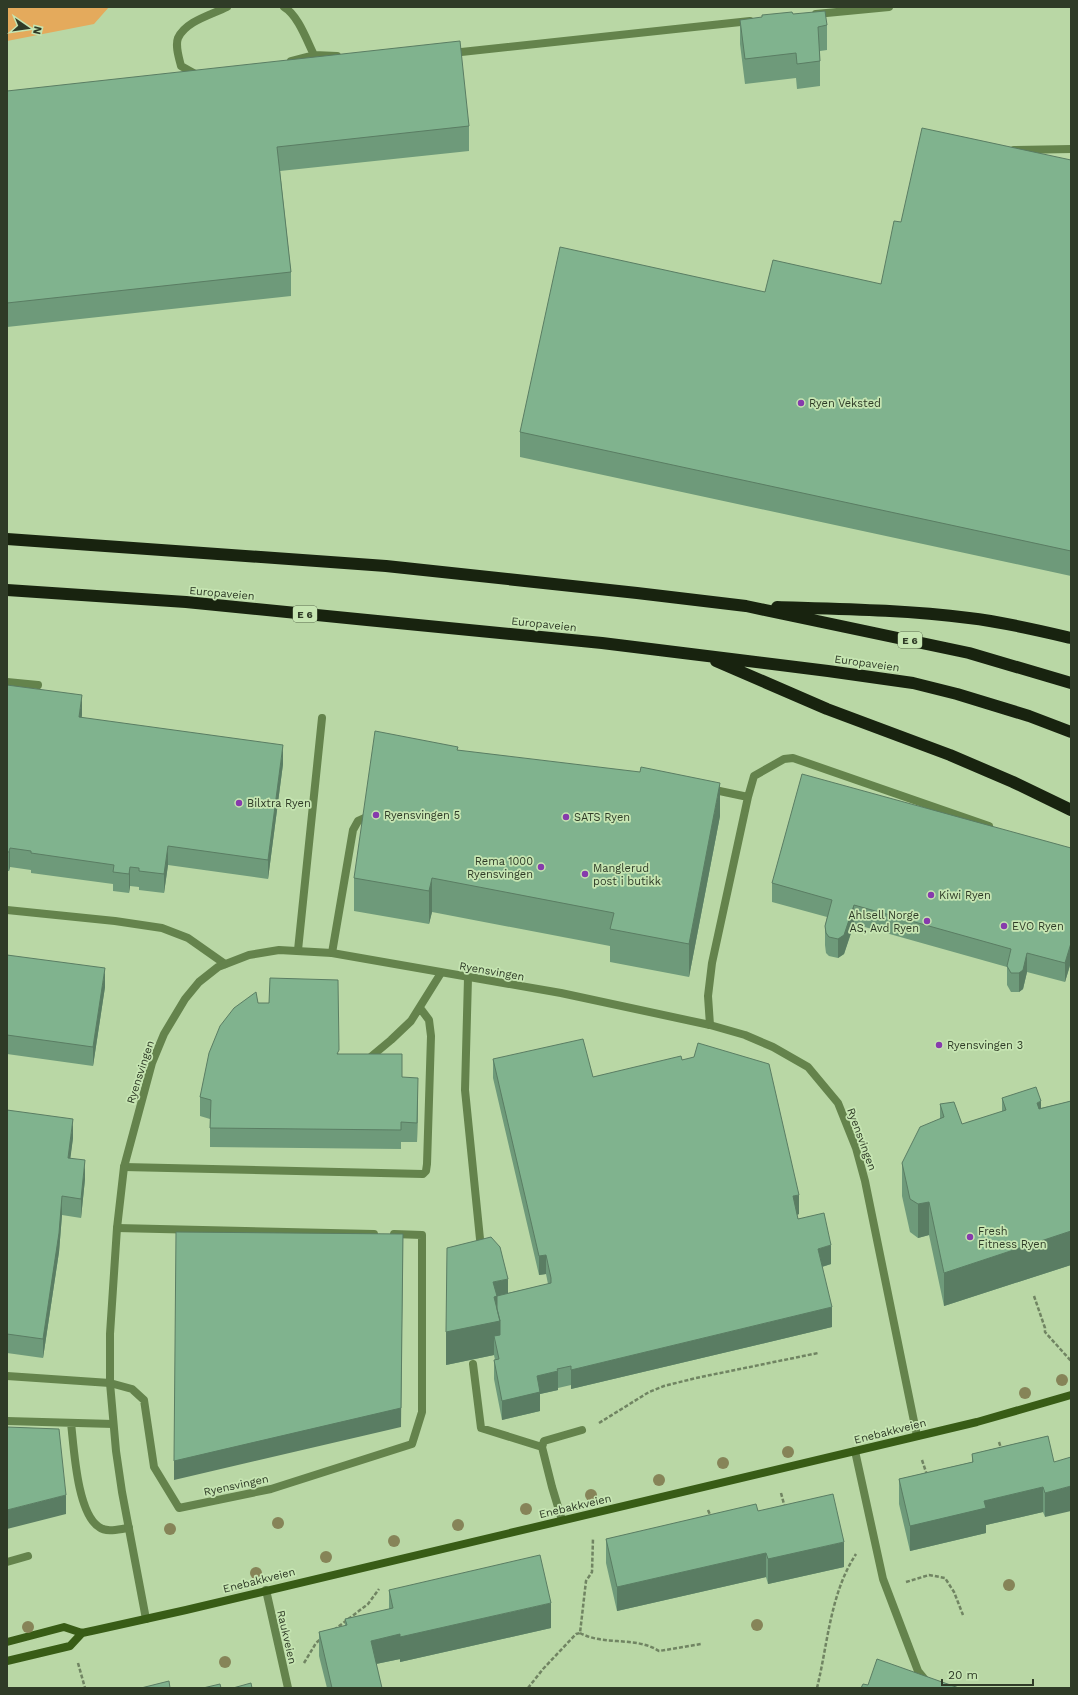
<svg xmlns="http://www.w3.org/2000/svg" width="1078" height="1695" font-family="'Work Sans',sans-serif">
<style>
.green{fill:#e4aa5c}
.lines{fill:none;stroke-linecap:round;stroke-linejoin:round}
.path{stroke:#708462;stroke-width:2.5;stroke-dasharray:4 2;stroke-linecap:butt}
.lane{stroke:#64834c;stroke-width:8}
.street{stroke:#64834c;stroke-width:8}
.secondary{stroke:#385c16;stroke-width:8}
.highway{stroke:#18230f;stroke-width:12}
.tree{fill:#868458}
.wall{fill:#6e9a7a}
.shaded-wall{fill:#5a7d63}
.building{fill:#80b38e;stroke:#5a7d63}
.poi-dot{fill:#873bac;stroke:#c6e5b2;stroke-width:1.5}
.labels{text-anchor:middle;stroke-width:3.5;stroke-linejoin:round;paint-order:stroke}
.shield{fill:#c6e5b2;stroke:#5c6e51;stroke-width:1}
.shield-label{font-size:10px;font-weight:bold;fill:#2f3b27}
.poi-label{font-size:11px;fill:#2f3b27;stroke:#c6e5b2;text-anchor:start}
.street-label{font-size:11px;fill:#2f3b27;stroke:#c6e5b2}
</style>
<rect width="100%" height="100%" fill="#b9d7a5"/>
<path class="green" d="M7,7h102l-15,17 -87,17z"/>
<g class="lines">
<path class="path" d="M1034,1296l11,32v4l26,29
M599,1423l50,-31 15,-6 32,-8 122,-25
M999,1442l3,9
M922,1460l5,15
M781,1493l4,15
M708,1510l3,7
M906,1582l23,-7 16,3 9,14 9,23
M334,1630l34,-26 11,-15
M580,1633c24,13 56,3 79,18l42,-7
M78,1663l7,25
M304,1663l12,-20 6,-5
M528,1688l15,-19 33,-35 4,-1 6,-52 6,-9 1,-34
M817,1688c11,-45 13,-94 39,-134"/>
<path class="lane" d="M284,7c14,8 23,34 30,48
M816,14l73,-7
M452,53l298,-32
M291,61l23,-6 23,1
M197,75l-16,-9c-2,-8 -6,-20 -3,-28 8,-17 33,-23 49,-31
M1014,150l57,-1
M7,682l31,3
M748,797l6,-21 30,-17 9,-1 196,68
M7,910l108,11 47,7 26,10 37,26
M298,950l24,-232
M332,953l21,-123 5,-9 9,-4
M468,978l-3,112 15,149
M710,1025l-2,-29 4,-33 36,-166 -38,-8
M367,1060l24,-20 20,-19 30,-48
M124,1167l299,7 3,-3 1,-7 4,-128 -2,-16 -9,-12
M117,1228l257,6
M473,1364l8,64 61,19
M7,1376l103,7 22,6 12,11 10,67 25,41 92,-19 141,-45 10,-32v-177l-28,-1
M7,1421l106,3
M71,1423c3,25 6,90 28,104 8,6 20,2 30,1
M855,1451l28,128 35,92 14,17
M562,1520l-10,-33 -10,-40 2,-6 38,-11
M7,1562l21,-6"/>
<path class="street" d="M266,1590l22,98
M146,1619l-24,-127 -6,-41 -6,-68v-49l7,-106 7,-61 28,-104 12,-29 21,-35 14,-17 19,-15 31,-12 30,-5 53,3 229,40 149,32 35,10 28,12 35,20 30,36 18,45 9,33 52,255"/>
<path class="secondary" d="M7,1642l57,-15 18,6 14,-3 90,-20 791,-188 94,-27
M7,1661l63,-15 12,-13"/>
<path class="highway" d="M7,539l379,27 251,27 109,13 223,47 102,30
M7,590l179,12 181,18 235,23 226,28 85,12 44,11 72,22 42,16
M777,607c65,2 129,3 192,11 35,4 68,12 102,20
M716,661l111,48 123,46 63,27 58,28"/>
</g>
<g class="tree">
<circle cx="1062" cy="1380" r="6"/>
<circle cx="1025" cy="1393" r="6"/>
<circle cx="788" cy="1452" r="6"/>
<circle cx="723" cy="1463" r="6"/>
<circle cx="659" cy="1480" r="6"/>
<circle cx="591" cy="1495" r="6"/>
<circle cx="526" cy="1509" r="6"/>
<circle cx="278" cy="1523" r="6"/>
<circle cx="458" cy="1525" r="6"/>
<circle cx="170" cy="1529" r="6"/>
<circle cx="394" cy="1541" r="6"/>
<circle cx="326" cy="1557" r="6"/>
<circle cx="256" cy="1573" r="6"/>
<circle cx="1009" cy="1585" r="6"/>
<circle cx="757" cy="1625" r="6"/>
<circle cx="28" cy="1627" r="6"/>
<circle cx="225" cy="1662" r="6"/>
</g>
<path class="wall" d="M740,20l87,5v25l-7,1v35l-23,3 -1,-11 -51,6 -5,-40z
M7,91l462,35v25l-189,20 11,101v24l-284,31z
M1071,160v416l-551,-119v-25l245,-140 116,-8 20,-62z
M7,685l75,30 -1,3 202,46 -15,115 -100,-14 -4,28 -25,-3v-3l-9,-1 -1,7 -16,-2v-7l-82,-11v-3l-21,-3 -1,4h-2z
M458,750l262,66 -31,161 -79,-15v-16l-178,-34 -3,12 -75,-13v-33z
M1071,848v114l-6,20 -38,-10 -4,17 -4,3h-8l-4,-7v-18l-153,-43 -10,30 -6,4 -9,-2 -3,-3 -1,-8v-19l2,-9 -55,-15v-19z
M7,955l98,32 -12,79 -86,-12z
M258,1003l81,51 79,43 -1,45h-16v7l-191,-2v-28l-10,-3v-19z
M493,1059l100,18 89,-17 117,154 -2,1 1,4 33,45 -9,3 10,60 -261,62v-4l-13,3v2l-18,4v17l-38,9 -8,-41v-19h1l-1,-5 -48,10 62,-72 40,-9 -2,-10 -7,1 -46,-197z
M1002,1098l39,10 30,-7v164l-127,41 -15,-71 -11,3 -8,-6 -8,-36v-33l38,-44v-15l22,20 40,-12z
M7,1110l66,28 -3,20 15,21 -4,39 -19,-3 -3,37 -16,106 -36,-5z
M1048,1436l-3,81 -2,-5 -57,13v8l-76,18 -11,-47v-25l73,-17v-8z
M758,1511l86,56 -76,17 -2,-7 -149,34 -11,-48v-24z
M389,1590l162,38 -151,34v-3l-24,5 6,24h-55l-8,-32v-24l26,-6v-7l44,-10z"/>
<path class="shaded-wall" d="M82,695v20l-3,21v-19z
M283,745v19l-15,115v-19z
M720,783v33l-31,161v-33z
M168,846v19l-4,28v-19z
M10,848v19l-1,4v-19z
M130,867v19l-1,7v-19z
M432,878v34l-3,12v-33z
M854,905v19l-10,30 -6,4v-19z
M1071,943v19l-6,20v-19z
M1027,953v19l-4,17 -4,3v-19z
M105,968v19l-12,79v-19z
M418,1078v19l-1,45v-19z
M1041,1101v34l-4,-32z
M73,1119v19l-5,39v-19z
M85,1160v19l-4,39v-19z
M799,1195v19l-6,2v-20z
M62,1196v19l-3,37 -16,106v-19z
M929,1202v33l-11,3v-34z
M1071,1231v34l-127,41v-33z
M403,1234l-2,193 -227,53v-19z
M831,1245v19l-13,4v-19z
M546,1255v19l-7,1v-19z
M508,1279v33l-8,9v33l-6,-18v19l-48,10v-33l48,-21 -1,-29z
M832,1307v20l-261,62v-19z
M558,1371v19l-18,4v17l-38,9v-19l35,-25z
M1071,1486v25l-26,6v-24z
M1043,1487v25l-57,13v8l-76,18v-25l74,-25z
M66,1495v19l-59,15v-19z
M844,1542v25l-76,17v-25z
M766,1553v24l-149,34v-24z
M551,1603v25l-151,34v-25z
M400,1634v25l-29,6v-24z"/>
<path class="building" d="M825,11l2,14 -9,2 2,34 -23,3 -1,-11 -51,6 -5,-39 22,-3v-2l30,-3 1,2z
M460,41l9,85 -192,21 14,125 -284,31v-212z
M922,128l149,32v391l-551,-119 40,-185 205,45 8,-32 108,24 13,-63 7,1z
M7,685l75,10 -3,22 204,28 -15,115 -100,-14 -4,28 -25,-3v-3l-9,-1 -1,7 -16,-2 1,-7 -83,-12v-2l-21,-3 -1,4h-2z
M375,731l83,16 -1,3 183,22 1,-5 79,16 -31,161 -79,-15 4,-16 -182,-35 -3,13 -75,-13z
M802,774l269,74v95l-6,20 -38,-10 -4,17 -4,3h-8l-4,-7 4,-17 -157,-44 -10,30 -6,4 -9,-2 -3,-4 -1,-7 7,-26 -60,-17z
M7,955l98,13 -12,79 -86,-12z
M270,978l68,2 1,70 -2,4h65v23l16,1 -1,45 -16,-1v8l-191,-2 1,-28 -11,-3 9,-44 11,-27 14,-18 22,-16 2,11h11z
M583,1039l10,38 88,-21 1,4 12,-3 4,-14 71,21 30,131 -6,1 5,23 26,-6 7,32 -13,4 14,58 -261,63v-4l-14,3 1,2 -21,5 3,16 -38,9 -8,-41 5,-1 -5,-23 6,-1v-14l-3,-12v-13l54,-13v-5l-5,-23 -7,1 -46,-197z
M1036,1087l5,14 -4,2 2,6 32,-8v130l-127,42 -15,-71 -11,2 -8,-5 -8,-36 18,-36 24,-10 -4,-13 14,-2 8,22 44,-14 -4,-12z
M7,1110l66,9 -5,39 17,2 -4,39 -19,-3 -3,37 -16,106 -36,-5z
M176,1232l227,2 -2,174 -227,53z
M491,1237l9,10 8,32 -15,3 4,14 -3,1 6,24 -54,11 1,-84z
M7,1427l52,2 7,66 -59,15z
M1048,1436l6,26 17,-5v29l-26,7 -2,-6 -59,14 2,7 -76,18 -11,-47 74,-17 -1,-8z
M833,1494l11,48 -76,17 -2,-6 -149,34 -11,-48 150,-35 2,7z
M540,1555l11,48 -151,34v-3l-29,7 11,47h-50l-13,-56 28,-7 -2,-6 48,-11 -4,-18z
M877,1659l82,29h-98l2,-4 5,1z
M169,1681l1,7h-29z
M251,1683l1,5h-19z
M220,1684l1,4h-18z"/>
<g class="poi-dot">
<circle cx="801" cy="403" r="4"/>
<circle cx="239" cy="803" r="4"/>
<circle cx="376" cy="815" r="4"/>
<circle cx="566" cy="817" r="4"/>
<circle cx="541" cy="867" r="4"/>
<circle cx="585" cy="874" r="4"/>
<circle cx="931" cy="895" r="4"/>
<circle cx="927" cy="921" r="4"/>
<circle cx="1004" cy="926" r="4"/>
<circle cx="939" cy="1045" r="4"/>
<circle cx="970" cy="1237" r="4"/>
</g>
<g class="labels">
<g class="shield">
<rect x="293" y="606" width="24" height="16" rx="3"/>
<rect x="898" y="632" width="24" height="16" rx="3"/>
</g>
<g class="shield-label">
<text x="305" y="618">E 6</text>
<text x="910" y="644">E 6</text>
</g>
<g class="poi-label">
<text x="809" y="407">Ryen Veksted</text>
<text x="247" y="807">Bilxtra Ryen</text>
<text x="384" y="819">Ryensvingen 5</text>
<text x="574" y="821">SATS Ryen</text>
<text x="533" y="865" text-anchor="end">Rema 1000<tspan x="533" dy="13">Ryensvingen</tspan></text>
<text x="593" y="872">Manglerud<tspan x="593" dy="13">post i butikk</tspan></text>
<text x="939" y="899">Kiwi Ryen</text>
<text x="919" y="919" text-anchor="end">Ahlsell Norge<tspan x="919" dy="13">AS, Avd Ryen</tspan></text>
<text x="1012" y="930">EVO Ryen</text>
<text x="947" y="1049">Ryensvingen 3</text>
<text x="978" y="1235">Fresh<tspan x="978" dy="13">Fitness Ryen</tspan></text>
</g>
<g class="street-label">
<text transform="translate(222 593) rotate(5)" y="4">Europaveien</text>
<text transform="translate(544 624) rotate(6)" y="4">Europaveien</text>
<text transform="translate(867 663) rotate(8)" y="4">Europaveien</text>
<text transform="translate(492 971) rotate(10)" y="4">Ryensvingen</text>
<text transform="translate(140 1072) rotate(-72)" y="4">Ryensvingen</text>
<text transform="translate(862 1139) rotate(70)" y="4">Ryensvingen</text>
<text transform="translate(890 1431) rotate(-14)" y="4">Enebakkveien</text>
<text transform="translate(236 1485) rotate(-12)" y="4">Ryensvingen</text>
<text transform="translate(575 1506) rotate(-13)" y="4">Enebakkveien</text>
<text transform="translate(259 1580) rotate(-14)" y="4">Enebakkveien</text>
<text transform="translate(287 1637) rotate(77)" y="4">Raukveien</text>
</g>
</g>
<rect width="1078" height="1695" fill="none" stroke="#2f3b27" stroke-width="16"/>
<g transform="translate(28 28) rotate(103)" stroke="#c6e5b2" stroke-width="3" paint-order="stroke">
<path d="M0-3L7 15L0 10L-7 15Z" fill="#2f3b27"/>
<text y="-6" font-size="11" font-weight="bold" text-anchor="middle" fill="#2f3b27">N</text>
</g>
<path d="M942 1679v6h91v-6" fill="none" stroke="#2f3b27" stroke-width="2"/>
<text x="948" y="1679" font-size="12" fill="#2f3b27" stroke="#c6e5b2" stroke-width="3" paint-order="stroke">20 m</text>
</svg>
